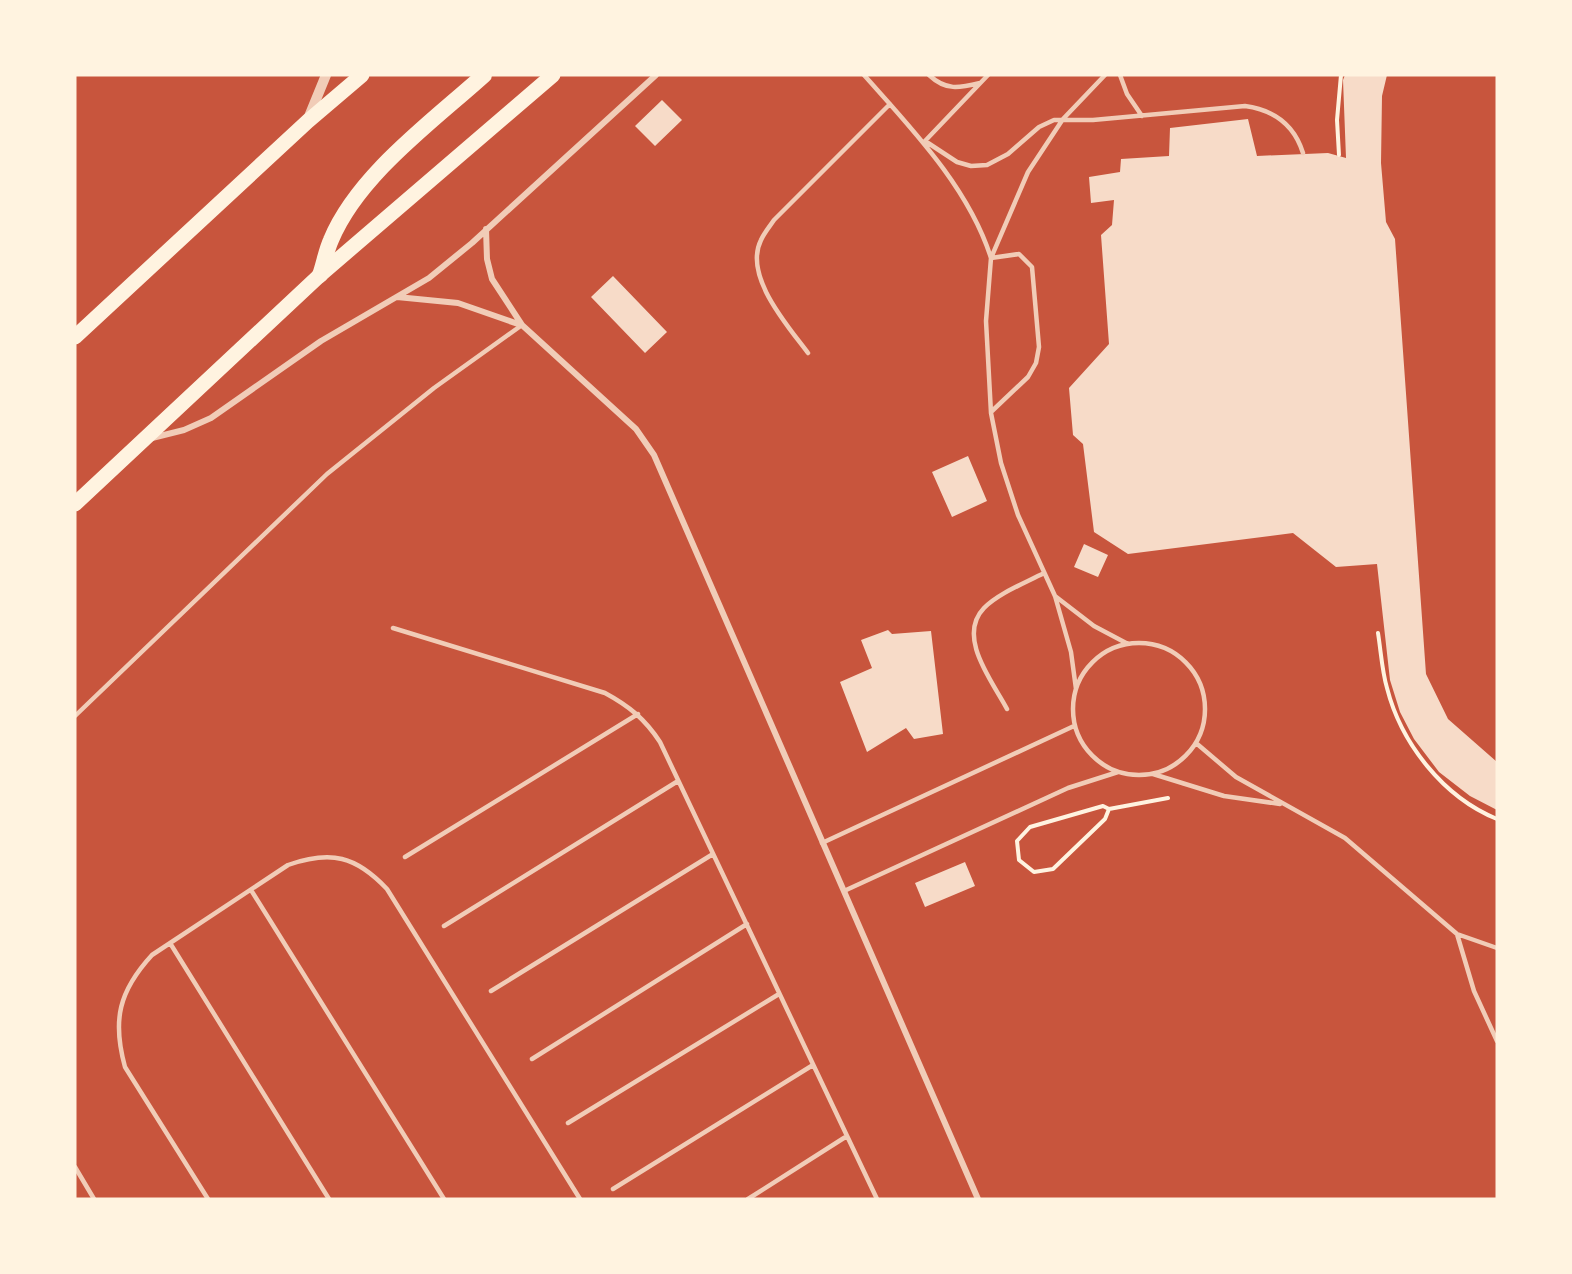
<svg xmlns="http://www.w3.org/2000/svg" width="1572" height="1274" font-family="'Varela Round',sans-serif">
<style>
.building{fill:#f7dbc8}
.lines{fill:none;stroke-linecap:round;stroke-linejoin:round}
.path{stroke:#fff3e0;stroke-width:4}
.service{stroke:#f1ccb7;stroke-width:4.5}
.minor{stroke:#f1ccb7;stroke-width:6}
.tertiary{stroke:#f1ccb7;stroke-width:10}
.primary{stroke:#fff3e0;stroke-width:15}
.trunk{stroke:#fff3e0;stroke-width:16}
</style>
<rect width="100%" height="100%" fill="#c8553d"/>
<path class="building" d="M1345,75h42l-5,21 -1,67 5,59 9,17 31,435 22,45 49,43v48l-27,-14 -31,-24 -25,-33 -14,-27 -10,-32 -13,-116 -41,3 -43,-34 -165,21 -34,-22 -11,-88 -10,-9 -4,-47 40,-44 -8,-109 11,-10 2,-25 -23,3 -2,-26 31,-5 1,-13 48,-3 1,-28 78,-9 9,37 71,-3 18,5 -3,-78z
M662,100l20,20 -27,26 -20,-20z
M613,276l54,56 -22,21 -54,-56z
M968,456l19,45 -35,16 -20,-45z
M1084,544l24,11 -10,22 -24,-10z
M888,630l4,4 39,-3 12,103 -29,5 -8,-11 -39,24 -27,-70 32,-14 -11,-28z
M965,862l10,24 -50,21 -10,-24z"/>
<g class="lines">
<path class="path" d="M1339,155l-2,-35 4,-45
M1378,633c3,19 4,38 9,55 14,55 56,109 110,131
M1103,806l6,3 -4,10 -52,50 -19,3 -15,-12 -2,-19 13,-14z
M1109,809l59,-11"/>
<path class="service" d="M864,75c48,54 105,113 127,183
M929,75c17,16 30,13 51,8
M988,75l-63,66 32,21 14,4 16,-1 21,-11 31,-27 15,-7h39l152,-14c29,4 49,18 58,47
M1120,75l7,19 15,22
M808,353c-20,-27 -65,-77 -47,-113 3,-7 9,-14 13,-20l116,-116
M991,412l37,-35 8,-14 3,-16 -7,-80 -13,-13 -28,4
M1055,596l39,30 34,18
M393,628l212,65c24,13 40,26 55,49l217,457
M1073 709a66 66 0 1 1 132 0a66 66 0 1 1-132 0Z
M1076,689l-5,-37 -16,-56 -37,-81 -17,-52 -10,-50 -5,-92 5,-63 37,-86 35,-53 42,-44
M1007,709c-14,-27 -51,-72 -23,-101 15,-15 41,-25 60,-35
M75,716l252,-242 107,-86 88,-63
M1196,743l40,34 109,61 112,96 40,14
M1153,774l71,22 56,8
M822,843l252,-117
M405,857l233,-143
M251,890l193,309
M844,891l224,-103 50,-16
M444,926l234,-145
M1457,934l17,57 23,50
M170,943l159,256
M491,991l222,-137
M532,1059l215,-135
M568,1123l211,-129
M75,1167l19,32
M613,1189l200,-124
M208,1199l-83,-132c-13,-47 -6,-76 27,-112l136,-90c43,-15 68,-9 99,24l193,310
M748,1199l99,-63"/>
<path class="minor" d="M486,229l1,30 5,20 30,46 114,104 18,26 324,744
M397,297l61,6 63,22
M152,438l32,-8 27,-12 110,-77 108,-63 43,-35 184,-168"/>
<path class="tertiary" d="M308,119l18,-44"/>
<path class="primary" d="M75,337l233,-216 54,-46
M75,504l245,-229 233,-200"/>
<path class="trunk" d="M320,275c4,-11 6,-24 11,-35 27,-65 102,-119 153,-165"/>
</g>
<rect width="1572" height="1274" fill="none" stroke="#fff3e0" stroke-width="153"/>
</svg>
